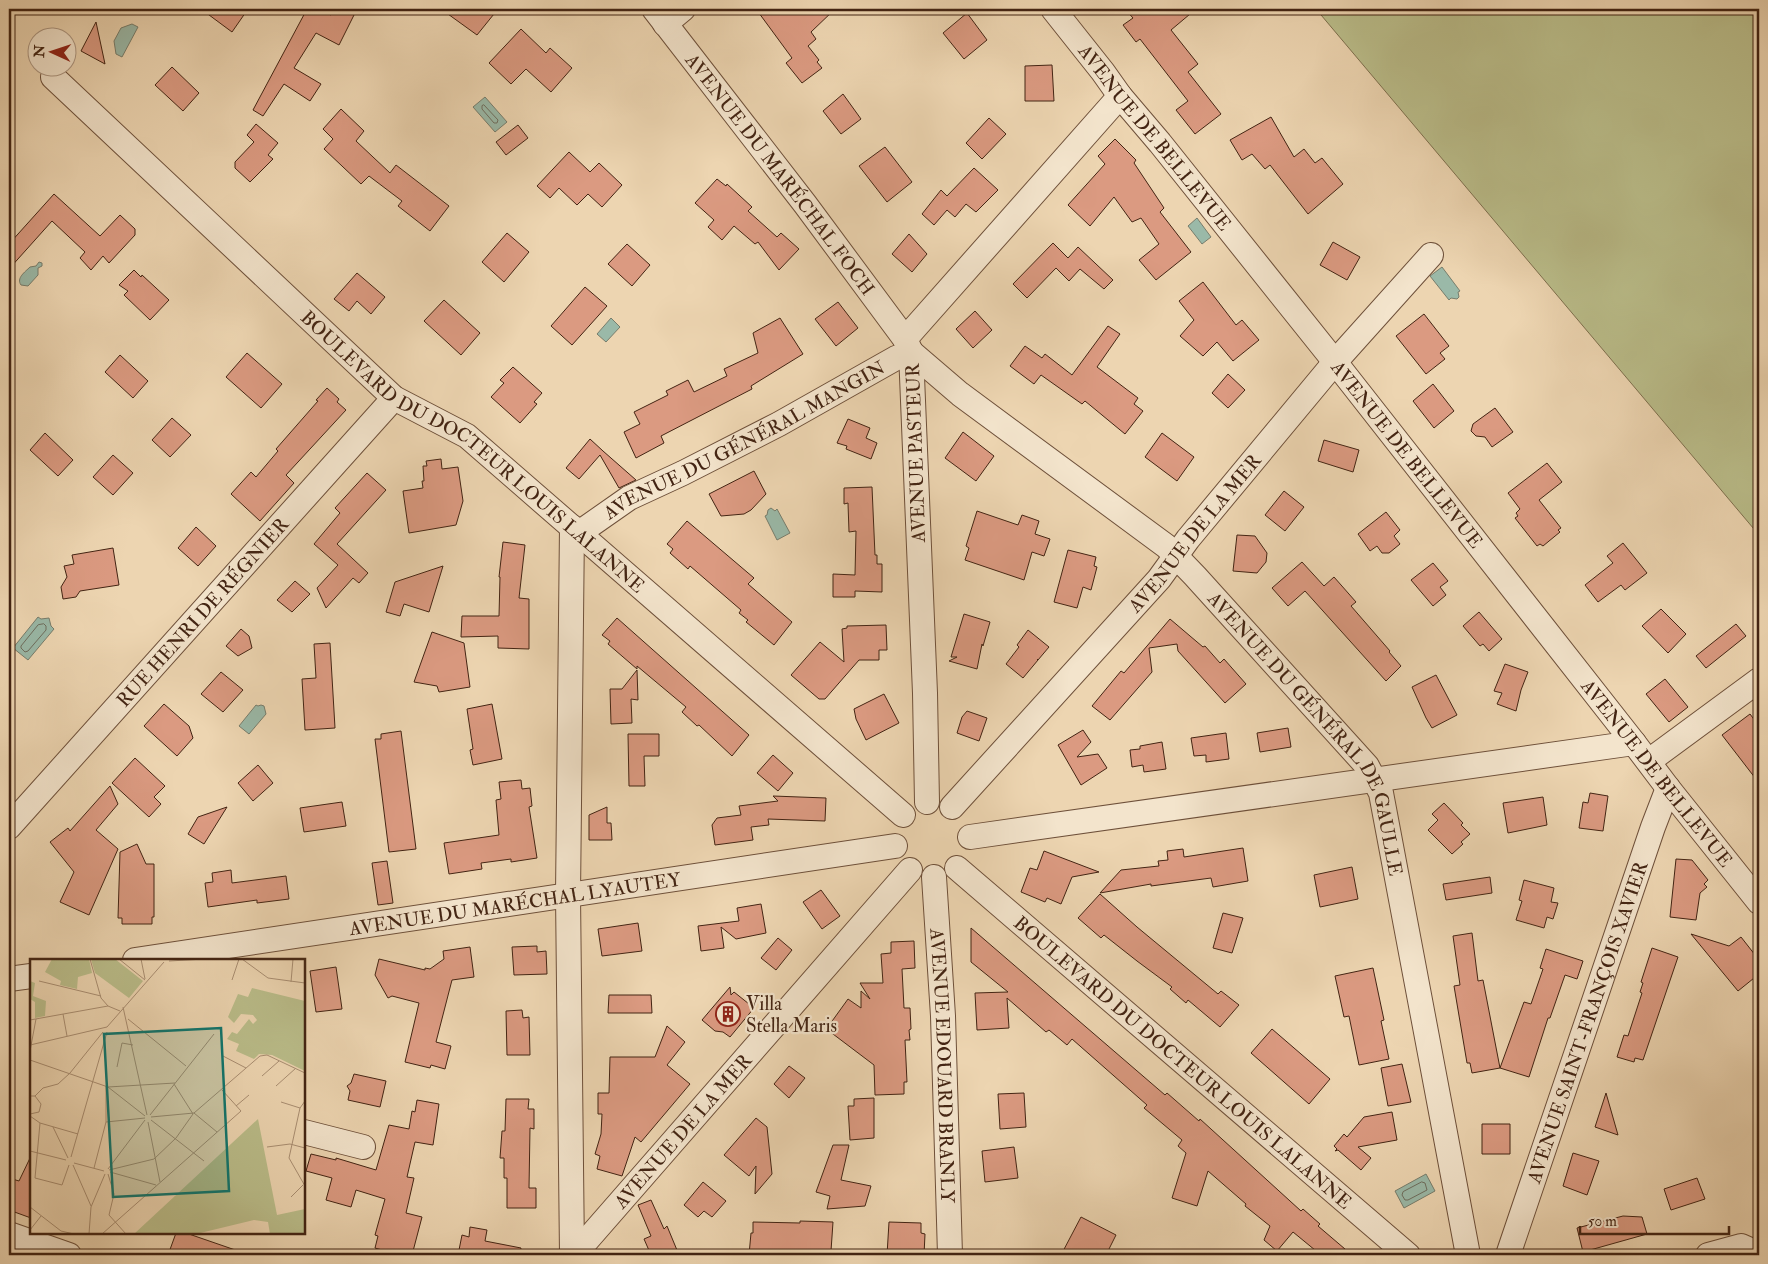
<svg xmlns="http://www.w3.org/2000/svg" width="1768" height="1264" font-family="'IM FELL Double Pica',serif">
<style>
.green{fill:#babd8a;stroke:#7e704e}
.water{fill:#9ab9a8;stroke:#777d6c}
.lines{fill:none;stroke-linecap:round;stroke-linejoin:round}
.shore{stroke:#6e6e5e;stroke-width:1}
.building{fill:#db9a81;stroke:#432413}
.minor-casing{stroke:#6e503a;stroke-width:26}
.minor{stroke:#f3e4cc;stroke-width:24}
.labels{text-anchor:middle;stroke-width:4.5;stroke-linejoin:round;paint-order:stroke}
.street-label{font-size:19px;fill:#432413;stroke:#f3e4cc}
.poi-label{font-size:19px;fill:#432413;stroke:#f3e4cc;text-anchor:start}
.inset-road{fill:none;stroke:#a98e72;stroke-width:1}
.view{fill:#0f766e;fill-opacity:0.15;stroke:#0f766e;stroke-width:2.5}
.inset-edge{fill:none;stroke:#432413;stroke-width:2.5}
</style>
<rect width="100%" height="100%" fill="#edd5b1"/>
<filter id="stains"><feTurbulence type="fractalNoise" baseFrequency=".004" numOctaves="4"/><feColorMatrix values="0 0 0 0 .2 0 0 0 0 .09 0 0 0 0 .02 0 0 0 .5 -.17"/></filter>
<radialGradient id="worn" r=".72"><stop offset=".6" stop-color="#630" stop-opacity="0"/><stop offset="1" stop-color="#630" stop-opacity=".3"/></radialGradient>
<path class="green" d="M1316,9h443v526z"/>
<path class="water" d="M132,24l6,3 -16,30 -6,-3 -2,-13 7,-13z
M485,97l22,25 -12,10 -22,-25z
M1197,218l14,19 -9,7 -14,-18z
M39,262l3,1v3l-4,2v7l-10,11 -7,-1c-5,-7 4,-13 9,-18l6,-1z
M1442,267l18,24 -2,1 1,5 -2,2 -6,-1 -2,2 -19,-24z
M611,318l9,9 -14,15 -9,-8z
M771,508l4,3 2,-2 13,24 -13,7 -12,-24 2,-1 1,-5z
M38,617l3,2 8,-1 2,8 3,3 -26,31 -15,-12z
M256,705l2,1 3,-1 3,1 2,8 -17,20 -10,-8z
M1426,1174l9,17 -31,17 -9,-17z"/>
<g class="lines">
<path class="shore" d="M484,105l14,15 -1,3h-3l-12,-14v-3z
M44,624l2,2v4l-18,21 -3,1 -4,-4v-2l17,-21z
M1422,1182l3,1 2,7 -19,10h-3l-3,-5 1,-3z"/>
</g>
<path class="building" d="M201,9h47l-16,23z
M307,9h12l12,6 3,-6h23l-18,36 -23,-12 -22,35 27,16 -11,17 -26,-17 -21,32 -10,-6z
M441,9h57l-21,26z
M756,9h79l-24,23 5,7 -8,7 11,14 -2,2 5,6 -20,15 -16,-20 6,-5z
M1125,9h71l-25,21 27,34 -10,8 33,42 -26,20 -19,-24 12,-9 -48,-62 -4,3 -13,-17 10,-7z
M967,13l20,27 -23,19 -21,-26z
M96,22l9,42 -24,-13z
M521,29l25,24 4,-5 22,20 -21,24 -25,-23 -15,15 -22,-21z
M1052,65l2,36h-29v-35z
M172,67l27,26 -16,18 -28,-26z
M843,94l18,25 -20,15 -18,-23z
M341,109l23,22 -8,10 34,32 6,-8 53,41 -19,25 -32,-25 4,-5 -33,-25 -8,8 -37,-35 9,-10 -10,-10z
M1271,117l23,40 10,-8 11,14 7,-5 21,26 -35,30 -38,-49 -5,4 -13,-15 -10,6 -12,-20z
M989,118l17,16 -24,25 -16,-16z
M256,124l22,19 -10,12 5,4 -23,23 -15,-14v-6l19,-20 -7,-7z
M518,125l10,13 -22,17 -10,-13z
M1115,139l21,21 -2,3 30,45 -4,4 31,40 -35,28 -17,-20 20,-16 -18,-26 -9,4 -18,-25 -24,29 -22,-21 37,-41 -7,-8z
M885,147l27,35 -25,20 -28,-36z
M569,152l21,20 9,-9 23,22 -20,22 -14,-13 -11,11 -18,-17 -9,10 -13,-12z
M974,168l24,22 -22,22 -10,-8 -11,13 -8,-7 -13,15 -12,-11 19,-24 6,6z
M717,179l9,7 1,-2 25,23 -4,4 29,26 4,-4 18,16 -20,21 -21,-28 -3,2 -21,-18 -12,14 -14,-13 6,-7 -19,-17z
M54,194l46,42 20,-21 15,14v6l-26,28 -6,-7 -12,14 -11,-12 5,-6 -33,-31 -43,48v-25z
M507,233l22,19 -25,30 -22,-20z
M909,234l18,20 -15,18 -20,-18z
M1333,242l27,15 -13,23 -27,-15z
M1053,243l15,15 10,-11 35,33 -9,9 -24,-20 -11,12 -13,-13 -29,30 -14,-14z
M627,244l23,21 -18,21 -24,-22z
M134,270l7,7 1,-2 27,25 -19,20 -26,-25 4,-4 -9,-6z
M357,273l28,24 -14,17 -14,-13 -8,10 -15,-12z
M1203,282l33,43 6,-5 17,20 -26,21 -16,-19 -14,14 -23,-20 14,-16 -15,-19z
M585,287l22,19 -35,39 -21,-19z
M444,300l36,33 -19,22 -37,-34z
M838,302l20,26 -22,18 -21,-27z
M975,311l17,19 -19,18 -17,-19z
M1424,314l25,32 -9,7 5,6 -19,15 -30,-38z
M780,318l23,36 -52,32 1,3 -91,47 3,7 -28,15 -12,-26 16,-8 -6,-12 34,-17 -2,-4 22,-11 6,12 33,-16 -3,-7 34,-16 -5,-20z
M1108,326l12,8 -23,33 41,31 -4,6 9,7 -18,23 -40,-33 -3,3 -41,-29 -7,9 -24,-18 15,-20 17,12 3,-4 27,21z
M247,353l35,31 -21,24 -35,-31z
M120,355l28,26 -15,17 -28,-26z
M513,367l29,26 -8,9 3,2 -17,19 -29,-26 13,-14 -4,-3z
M1228,374l17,16 -17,18 -16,-15z
M1433,384l21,27 -20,17 -21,-27z
M327,388l12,11 -2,3 9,8 -60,65 8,8 -34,38 -29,-27 20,-22 5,5 22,-26 -2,-2 42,-48 -2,-1z
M1495,408l18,24 -21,15 -7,-10 -9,-1 -5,-5 2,-7z
M172,418l19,17 -21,22 -18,-17z
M848,419l22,9 -4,10 11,5 -6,16 -25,-10 1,-3 -10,-3z
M963,432l31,24 -18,25 -31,-23z
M45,433l28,27 -15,16 -28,-26z
M1162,433l32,24 -17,24 -32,-24z
M590,439l13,12 33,29 -17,8 -19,-33 -21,24 -13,-11z
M1324,440l35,10 -6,22 -35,-11z
M113,455l20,18 -20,22 -20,-18z
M441,459l1,10 16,-2 5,34 -7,24 -47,8 -6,-42 20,-3 -1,-7h2l-1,-15h4l-1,-5z
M1547,463l15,19 -23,18 22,28 -3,2 2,2 -17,14 -3,-2 -3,2 -22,-28 3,-2 -2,-3 4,-4 -12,-16z
M754,471l12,23 -15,16 -7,4 -23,2 -12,-22z
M367,473l19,17 -49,54 31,29 -9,10 -6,-5 -27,30 -9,-20 21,-23 -24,-21 26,-31 -5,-5z
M872,487l3,68h2v9h5v28l-27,-1v6h-22v-23l22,1 1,-44 -7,1 -1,-29 -4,1v-16z
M1284,491l20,16 -19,24 -20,-16z
M977,511l41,14 4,-10 17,6 -4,13 15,5 -6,17 -12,-4 -8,28 -59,-20 4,-12 -3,-2z
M1386,512l14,18 -6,6 6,8 -11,9h-7l-5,-7 -7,5 -12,-17z
M687,521l67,57 -6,6 44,38 -18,23 -28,-23 2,-2 -9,-7 2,-3 -51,-44 -2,3 -18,-16 3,-4 -6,-5z
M196,527l20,19 -18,20 -20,-18z
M1237,535l18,1 12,17 -1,9 -9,11 -24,-2z
M503,542l22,3 -6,53 10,1v50l-31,-1v-12l-37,1 1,-21h37l1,-39h-1z
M1623,543l24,30 -22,17 -4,-5 -23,17 -13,-17 28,-22 -6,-7z
M113,548l6,37 -39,6 -4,6 -13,2 -2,-12 6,-10 -3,-11 10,-2 -2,-9z
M1068,550l28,7 -2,9 3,1 -6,23 -8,-3 -6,21 -23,-6z
M1302,562l22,24 10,-9 22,25 -5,4 39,45 -1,1 12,14 -15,15 -81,-90 -17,15 -16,-18z
M1433,563l15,18 -8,6 6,8 -13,11 -22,-26z
M443,566l-14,46 -25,-8 -4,12 -14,-4 9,-30z
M295,581l15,13 -18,18 -15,-12z
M1661,609l25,25 -18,19 -26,-27z
M1479,612l23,27 -13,12 -6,-7 -3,2 -17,-20z
M964,614l26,8 -7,24 -1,-2 -5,25 -28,-8 8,-4h-6z
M617,618l132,117 -17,21 -33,-31 -2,1 -15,-14 4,-5 -49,-41v3l-29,-25 2,-3 -8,-6z
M1170,619l33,28 2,-1 15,17 4,-4 22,25 -21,19 -47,-52 -1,-7 -28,4 3,24 -42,48 -18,-14 29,-35 3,2z
M1736,624l10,12 -40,32 -10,-12z
M886,625l1,25h-8v10h-20l-34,39h-6l-28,-24 29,-33 24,20 -2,-33 5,-1v-2z
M241,629l8,7 3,12 -14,8 -12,-10z
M1028,630l21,17 -11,13 -1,-1 1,1 -15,18 -17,-14 13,-17 -2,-2z
M432,632l32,11 6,44 -31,5 -2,-6 -23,-4z
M330,643l5,85 -30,2 -3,-51 14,-1 -2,-34z
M1505,664l23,8 -7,18 -5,21 -19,-7 5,-11 -8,-2z
M637,670l1,30 -7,-1 1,24 -21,1 -1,-35h12z
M221,672l22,18 -20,22 -22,-18z
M1436,675l21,40 -25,13 -6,-10 -14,-31z
M1665,679l23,28 -19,15 -23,-28z
M884,694l15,29 -33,17 -10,-21 -2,-10z
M164,704l25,22 4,12 -16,18 -33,-30z
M492,704l10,55 -29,6 -3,-15 3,-1 -6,-40z
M967,711l20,7 -8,23 -22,-8 5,-16z
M1750,714l9,12v57l-37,-48z
M1288,728l3,19 -31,5 -3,-19z
M1083,730l8,12 -14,15 21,-3 9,14 -26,17 -23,-40z
M401,731l15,118 -27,3 -14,-113h6v-5z
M1226,733l3,26 -23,3v-7l-12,1 -3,-18z
M628,734h31v22h-15l1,30h-16z
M1162,742l4,27 -22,3 -1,-7 -11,2 -2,-17 10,-1v-3z
M773,755l20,18 -15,18 -21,-18z
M135,758l30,28 -11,11 7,7 -12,13 -37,-34z
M258,765l15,18 -20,18 -15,-18z
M521,780l1,9 8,-1 2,18 -3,1 8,51 -26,4v-3l-30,4 1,6 -33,5 -5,-31 55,-8 -3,-35 5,-1 -2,-17z
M110,786l8,18 -22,26 22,19 -29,66 -29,-13 14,-30 -24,-30 18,-14 2,3z
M1590,793l18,3 -5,35 -24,-3 4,-26 5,1z
M773,796l53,2 -1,23 -57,-2 1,6 -18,2 2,13 -38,5 -3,-20 5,-7 24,-3 -2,-9 39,-5z
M1543,797l4,28 -39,8 -5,-30z
M342,802l4,24 -42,6 -4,-24z
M1444,803l19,20 -2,2 9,9 -9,8 2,2 -11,10 -24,-24 10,-10 -6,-6z
M227,807l-23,37 -16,-10 10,-17z
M607,807v16h4l1,17h-23v-25z
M137,844l9,20h8v53h-2v7h-30v-6h-4l2,-66z
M1243,848l5,33 -35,6 -2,-9 -60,8v-2l-51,9 21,-23 38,-4 -1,-5 10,-1 -1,-9 16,-2 1,8z
M1044,851l55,21 -27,5 -11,27 -14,-6 -2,4 -24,-10 9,-24 7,2z
M1676,859l16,1 16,20 -4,4 3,3 -7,6 -4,27 -26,-3z
M387,861l6,42 -15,2 -6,-42z
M1352,867l6,32 -38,8 -6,-32z
M231,870l1,13 54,-7 3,23 -32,4v-3l-49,7 -3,-24 8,-1 -1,-9z
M1490,877l2,16 -46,7 -3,-16z
M1524,880l30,8 -3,14 7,1 -5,16 -6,-2 -3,11 -28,-8 6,-19 -3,-1z
M821,890l19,26 -18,13 -19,-27z
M1100,894l37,33 81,67 3,-3 18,14 -19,22 -32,-27 -2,3 -16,-14 2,-2 -35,-26 -33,-26 -3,3 -23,-20z
M761,904l5,29 -30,6 -15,-12 3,21 -23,3 -3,-25 41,-5 -2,-13z
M1223,913l20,5 -11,35 -19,-5z
M638,923l4,28 -40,5 -4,-27z
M971,928l194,167 2,-2 32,28 1,-2 101,92 2,-2 17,15 -2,2 34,29h-31l-28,-23 -16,19 -13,-11 6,-14 -25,-20 1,-2 -38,-33 -11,35 -25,-8 14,-45 -8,-7 4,-6 -38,-32 3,-3 -75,-66 -5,6 -18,-15 -3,2 -39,-34 2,30 -32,2 -2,-37 33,-1 -37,-30z
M1472,933l6,48 5,-1 17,88 24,-66 7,2 12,-35 -3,-1 6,-19 37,12 -6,18 -12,-4 -15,43h-2l-19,59 -29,-9 -28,5 -2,-10h-3l-13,-77 6,-1 -7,-49z
M1691,934l38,12 12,-9 18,23v14l-21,17z
M778,938l14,12 -16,20 -15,-12z
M914,941l1,27 -13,1 2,39h6l1,21 -2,1 1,10h-5l2,42h-3v12l-29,1 -1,-30 -45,-34 4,-5 -3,-2 18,-25 13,9v-17l9,8 -10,-16h23l-2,-29 10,-1v-11z
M537,946v6l9,-1 1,23 -33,1 -2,-28z
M470,947l4,30 -22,3 -16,62 15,4 -6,23 -14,-4 -1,3 -25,-6 14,-59 -27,-7 -4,2 -13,-23 4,-16 46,11v-2l5,1 14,-10 -1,-8z
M1652,948l26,9 -35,103 -8,-2 -1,4 -17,-5 7,-22 4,1 14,-43 -2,-1 3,-9 -2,-1z
M336,967l6,42 -26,3 -6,-41z
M1373,968l11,52 -3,1 8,38 -30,6 -10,-49 -5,1 -9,-41z
M730,987l1,8 3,-3 20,16 -24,29 -7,-5 -8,-1 -13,-11z
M609,995h42l1,18h-44z
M522,1010l1,8 6,-1 1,38h-23l-1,-44z
M667,1026l18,16 -18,23 23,19 -49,58 -6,-5 -13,39 -25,-7 3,-13 -5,-2 6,-20 1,-20h-4v-21h11l1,-36h45z
M1272,1029l58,50 -21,25 -58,-51z
M1402,1064l9,38 -23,4 -7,-38z
M789,1066l16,12 -16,20 -15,-14z
M354,1074l32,7 -6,26 -32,-7 2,-9 -3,-5 4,-3z
M1024,1093l2,34 -26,2 -2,-35z
M1606,1093l12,42 -23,-8z
M874,1098v40l-24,2 -2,-34h6v-7z
M506,1099h23l-1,10h6v20l-4,-1 -1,60h7v20h-29v-30h-3v-20h-4l2,-27h3z
M417,1100l22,4 -6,41 -18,-3 -8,35 7,1 -8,35 16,4 -10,38h-12l-25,-7 3,-12 -3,-1 10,-36 -29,-9 -5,17 -25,-7 6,-22 -26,-7 5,-17 25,6v-2l40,12 13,-45 20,4 3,-18 3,1z
M1392,1112l5,28 -39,7 13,11 -10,12 -23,-20 -3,1 2,-2 -3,-3 10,-12 3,3 17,-20z
M756,1118l11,9 5,47 -17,20 1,-28 -7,10 -25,-21z
M1482,1124h28v30h-28z
M833,1145h16l-8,35 30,6 -6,20 -38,3 3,-13 -14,-4z
M1014,1147l4,31 -33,4 -3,-31z
M1573,1153l26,8 -12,34 -24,-9z
M31,1156v62l-22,-8v-32l10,3z
M1697,1178l8,21 -34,11 -7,-21z
M703,1182l23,19 -14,16 -8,-6 -6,6 -14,-12z
M651,1200l13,29 3,-3 12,29h-28l-7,-16 7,-3 -13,-31z
M1623,1216l19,1 5,17 -64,18 -6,-24z
M1081,1217l35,18 -10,20h-45z
M800,1221l33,1 -2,29h-35v4h-47l2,-22h2v-11l47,1z
M889,1222l32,1v10l4,1 -1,21h-37z
M470,1227l17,3 -2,11 36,7 -1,7h-62l4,-20 7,2z
M176,1233h10l58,20v2h-76z"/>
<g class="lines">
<defs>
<g id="minor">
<path id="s1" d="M654,9l151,195 100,135"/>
<path id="s2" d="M1053,9l50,63 17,24 40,47 175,219 299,381 34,45 91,114"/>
<path d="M665,24l18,-15"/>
<path id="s3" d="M53,77l341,321 73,38 436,379"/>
<path d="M572,527l-4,368 4,360"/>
<path id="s4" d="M579,533l50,-35 54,-25 96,-49 117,-66 15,-6 49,42 206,152 29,30 172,190 14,27 87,462"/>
<path d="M1649,761l110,-81"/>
<path d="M927,802l-2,-109 -14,-341 -6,-13 215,-243"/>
<path id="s5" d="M952,807l207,-228 29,-40 147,-177 96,-107"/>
<path id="s6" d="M9,827l385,-429"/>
<path d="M970,837l664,-94"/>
<path id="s7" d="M957,868l451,387"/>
<path id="s8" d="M934,877l9,139 7,239"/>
<path id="s9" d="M135,960c254,-37 507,-76 760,-114"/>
<path d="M9,979l22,-3"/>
<path d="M304,1132l59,15"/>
<path d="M9,1234l60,21"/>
<path id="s10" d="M574,1255l336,-385"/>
<path id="s11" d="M1508,1255l145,-428 15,-39"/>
<path d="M1708,1255l33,-9 18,8"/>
</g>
</defs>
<use href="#minor" class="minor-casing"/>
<use href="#minor" class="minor"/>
</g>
<defs>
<symbol id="building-ring" viewBox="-11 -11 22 22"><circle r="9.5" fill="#f3e4cc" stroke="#8f2418" stroke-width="1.5"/><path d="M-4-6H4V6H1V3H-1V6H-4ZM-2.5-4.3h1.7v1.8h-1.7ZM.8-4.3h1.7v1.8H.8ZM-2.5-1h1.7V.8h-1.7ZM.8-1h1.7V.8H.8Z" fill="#8f2418"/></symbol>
</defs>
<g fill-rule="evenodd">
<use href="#building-ring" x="714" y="1000" width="28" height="28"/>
</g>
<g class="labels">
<g class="street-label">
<text dy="7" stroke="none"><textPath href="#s2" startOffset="164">AVENUE DE BELLEVUE</textPath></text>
<text dy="7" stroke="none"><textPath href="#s1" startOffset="208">AVENUE DU MARÉCHAL FOCH</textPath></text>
<text dy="7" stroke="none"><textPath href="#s4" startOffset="190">AVENUE DU GÉNÉRAL MANGIN</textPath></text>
<text dy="7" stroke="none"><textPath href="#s3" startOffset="564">BOULEVARD DU DOCTEUR LOUIS LALANNE</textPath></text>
<text transform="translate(915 453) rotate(-92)" y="7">AVENUE PASTEUR</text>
<text dy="7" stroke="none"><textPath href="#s2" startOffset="569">AVENUE DE BELLEVUE</textPath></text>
<text dy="7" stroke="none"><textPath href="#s5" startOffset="366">AVENUE DE LA MER</textPath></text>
<text dy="7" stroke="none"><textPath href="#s6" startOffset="289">RUE HENRI DE RÉGNIER</textPath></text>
<text dy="7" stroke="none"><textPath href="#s4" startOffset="939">AVENUE DU GÉNÉRAL DE GAULLE</textPath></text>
<text dy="7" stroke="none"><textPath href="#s2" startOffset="974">AVENUE DE BELLEVUE</textPath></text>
<text dy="7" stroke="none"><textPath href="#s9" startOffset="384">AVENUE DU MARÉCHAL LYAUTEY</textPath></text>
<text dy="7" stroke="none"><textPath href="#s11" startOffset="246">AVENUE SAINT-FRANÇOIS XAVIER</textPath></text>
<text dy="7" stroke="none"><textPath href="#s7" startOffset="298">BOULEVARD DU DOCTEUR LOUIS LALANNE</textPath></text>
<text dy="7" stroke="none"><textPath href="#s8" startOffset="189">AVENUE EDOUARD BRANLY</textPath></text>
<text dy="7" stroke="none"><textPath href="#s10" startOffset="165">AVENUE DE LA MER</textPath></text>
</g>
<g class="poi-label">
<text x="746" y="1010">Villa<tspan x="746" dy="22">Stella Maris</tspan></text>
</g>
</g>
<g transform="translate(30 959)">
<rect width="275" height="275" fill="#edd5b1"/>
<path d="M22,0h37l3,14 -14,4 -1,12 -17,-4 1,-4 -16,-9zM61,0h24l28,22 -14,17 -34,-25zM0,22l5,2 -2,13 13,5 -1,15 -10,2v-16l-5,-3zM222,29l53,13v70l-33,-16 -13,-1 -5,5 -18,-8 3,-7 -12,-5 5,-7 5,2 12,-15 4,5 4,-4 -4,-5 -12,-1 -7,9 -6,-6 10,-23 10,3zM228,160l19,96 28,-6v25h-35l-2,-12 -14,-2 -58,14h-62z" fill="#babd8a"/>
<path class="inset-road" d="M60,0l11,39 7,8 12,5M89,0l26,21M111,0l4,20M212,0l26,19 37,5M139,2l36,-2M202,21l7,-21M9,22l62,15M261,23l2,-23M93,48l24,108M33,55l4,22M98,60l58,47M0,61l78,-14M0,86l77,-18 57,-65M0,92l6,-32M193,97l23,12M0,101l78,27 37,29M87,108l5,-24 11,2M232,117l17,-15M246,127l20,-18M78,128l67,-4M0,137h5l6,8 -2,8 -9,2M5,137l8,-8 15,-4 12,-11 33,-41M275,142l-5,7 -11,50 16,28M251,143l19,6M206,147l13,-11M164,154l66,-57 7,-1 38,18M120,156l64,-81M0,157l10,7 38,11M121,158l43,-4 23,19M121,161l53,41M76,163l39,-4M118,163l12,60M10,164l-5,55 27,7 7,-20M23,168l15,31M237,188l23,-3 15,4M0,192l36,9M41,198l36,-125M44,204l30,8M43,206l18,41M64,209l12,-46v-36M78,210l37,-49M79,211l45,-11 22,-21 17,-24 -19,-30M80,213l46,13M78,215l6,20 -5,21 17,19M261,238l12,-12M0,248l31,24 13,3M0,271l11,-14M59,275l2,-27 14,-33M72,275l139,-123 -19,-21"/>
<path class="view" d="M191,69l8,163 -116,6 -9,-163z"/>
<rect width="275" height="275" class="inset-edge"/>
</g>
<rect width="1768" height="1264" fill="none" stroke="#edd5b1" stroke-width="30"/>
<rect x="10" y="10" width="1748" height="1244" fill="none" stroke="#432413" stroke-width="2.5"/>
<rect x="15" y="15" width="1738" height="1234" fill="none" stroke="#432413"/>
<g transform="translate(52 52) rotate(273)"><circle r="24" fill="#f3e4cc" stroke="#ad9782"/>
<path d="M0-4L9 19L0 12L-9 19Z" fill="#8f2418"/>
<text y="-8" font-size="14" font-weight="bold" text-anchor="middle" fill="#432413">N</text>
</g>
<path d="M1580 1226v8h149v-8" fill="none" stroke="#432413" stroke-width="2.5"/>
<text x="1588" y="1226" font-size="15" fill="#432413" stroke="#f3e4cc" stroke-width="4" paint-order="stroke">50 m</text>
<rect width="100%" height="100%" filter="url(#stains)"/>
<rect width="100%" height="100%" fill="url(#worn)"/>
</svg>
